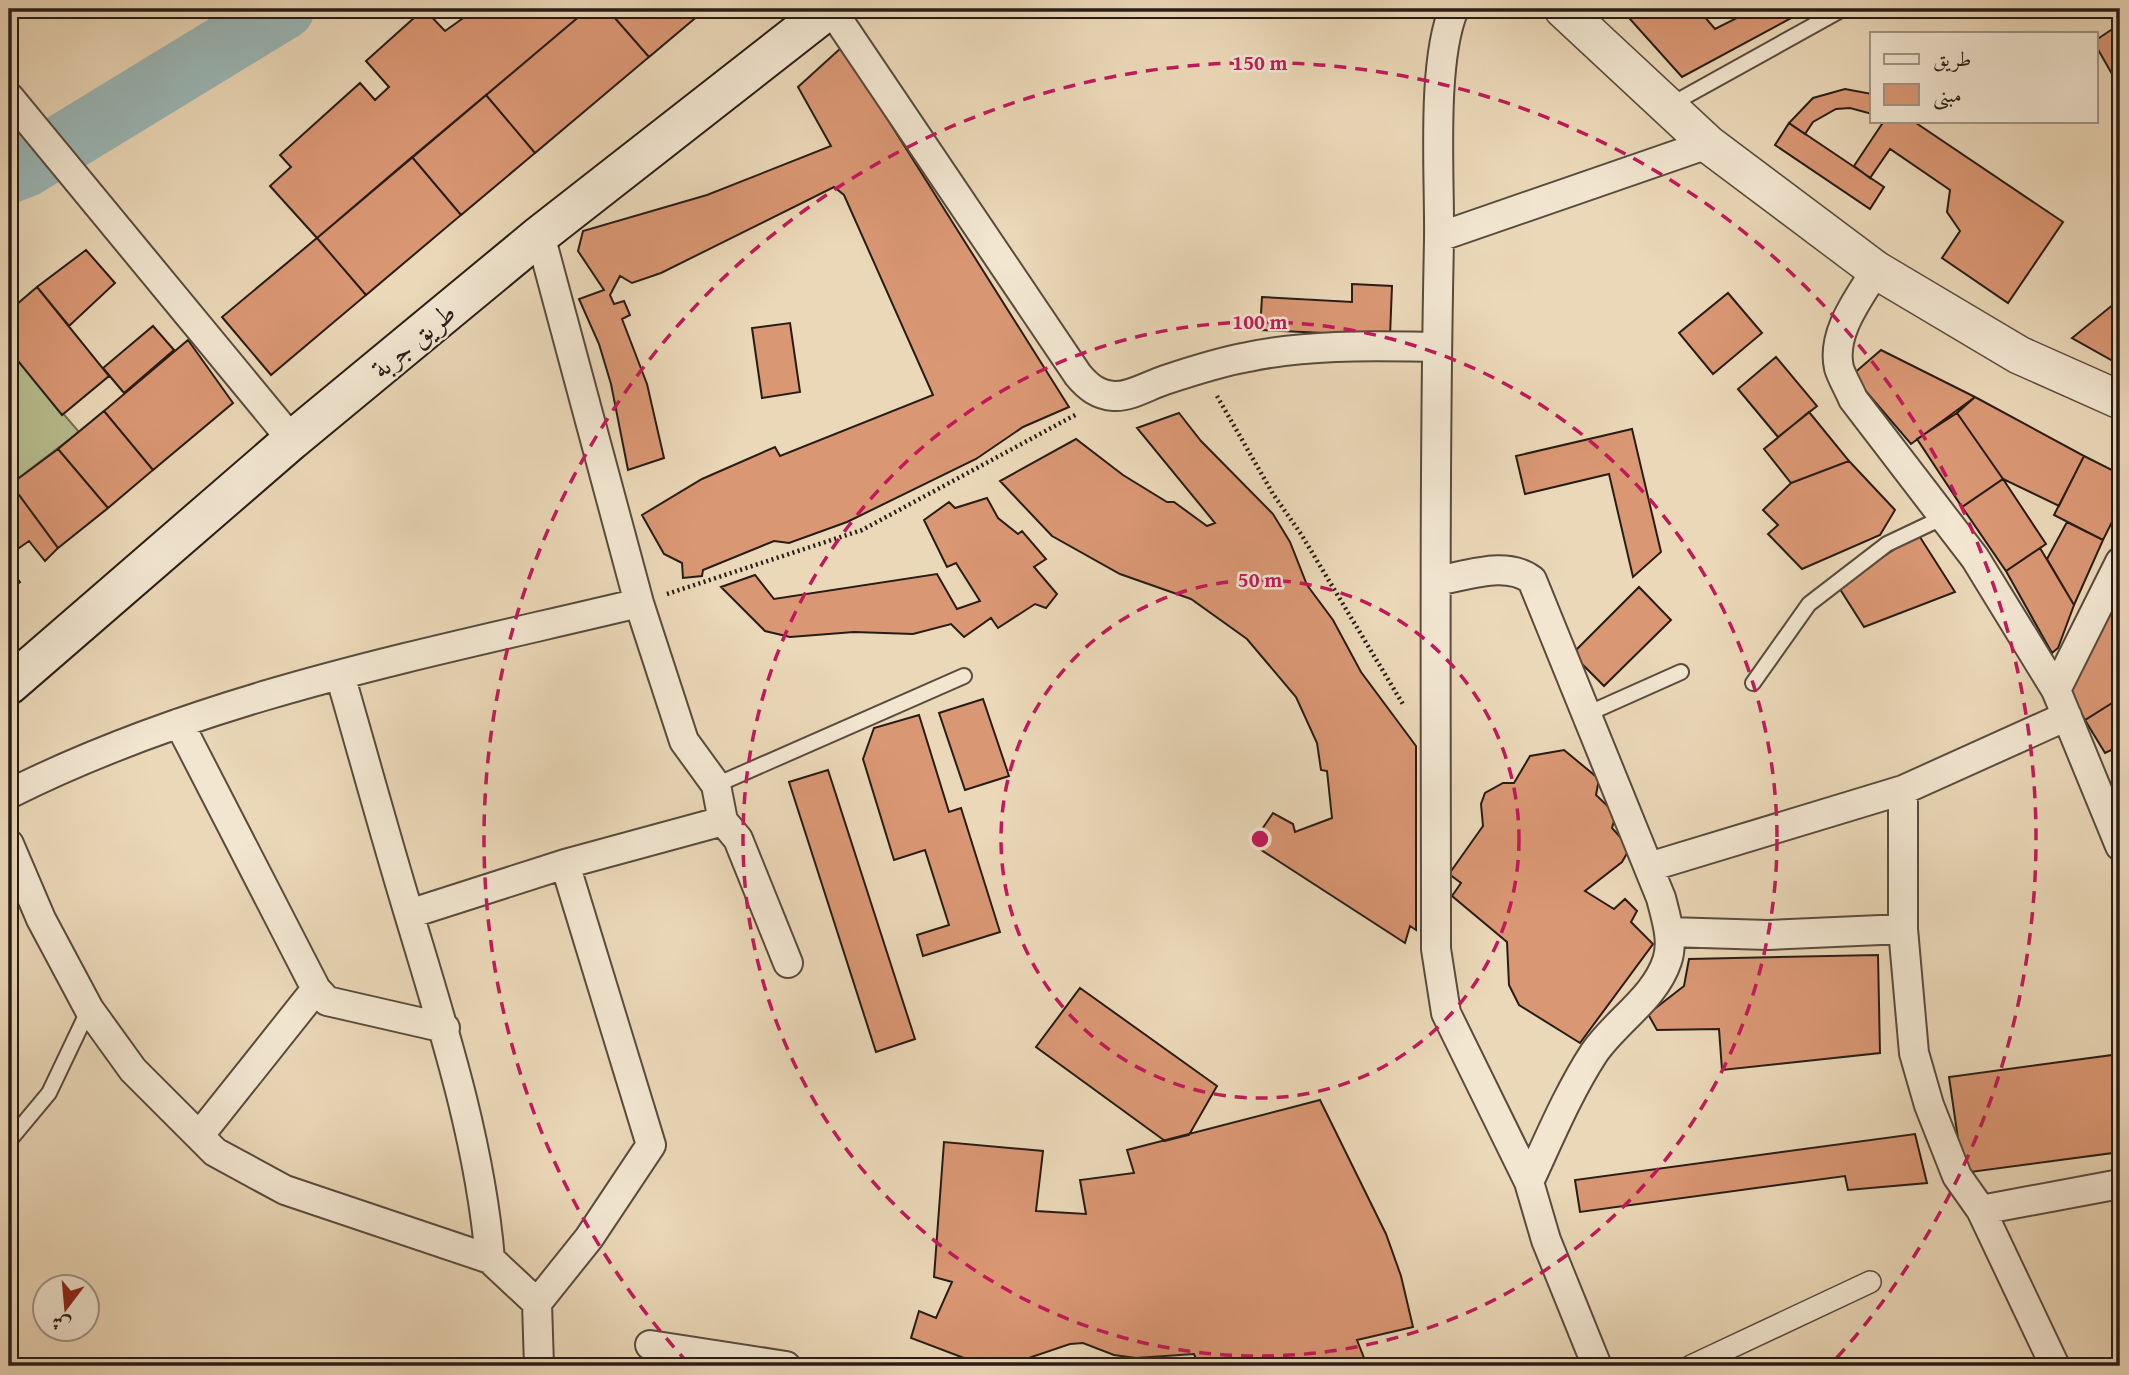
<svg xmlns="http://www.w3.org/2000/svg" width="2129" height="1375" font-family="'Gentium Book Plus',Amiri,serif">
<style>
.green{fill:#b7bf8f;stroke:#706e52;stroke-width:2}
.lines{fill:none;stroke-linecap:round;stroke-linejoin:round}
.river{stroke:#9bb8b8;stroke-width:61}
.building{fill:#da9774;stroke:#281c16;stroke-width:2}
.service-casing{stroke:#594b3e;stroke-width:18}
.pedestrian-casing{stroke:#594b3e;stroke-width:24}
.minor-casing{stroke:#594b3e;stroke-width:32}
.tertiary-casing{stroke:#594b3e;stroke-width:40}
.secondary-casing{stroke:#281c16;stroke-width:42}
.path{stroke:#281c16;stroke-width:4.5;stroke-dasharray:2 3.5;stroke-linecap:butt}
.service{stroke:#f2e6d1;stroke-width:14}
.pedestrian{stroke:#f2e6d1;stroke-width:21}
.minor{stroke:#f2e6d1;stroke-width:28}
.tertiary{stroke:#f2e6d1;stroke-width:37}
.secondary{stroke:#f2e6d1;stroke-width:38}
.ring{fill:none;stroke:#c2185b;stroke-width:3.5;stroke-dasharray:12 9}
.labels{text-anchor:middle;stroke-width:5;stroke-linejoin:round;paint-order:stroke}
.street-label{font-size:28px;fill:#281c16;stroke:#f2e6d1}
.centre{fill:#c2185b;stroke:#f2e6d1;stroke-width:3.5}
.ring-label{font-size:21px;text-anchor:middle;font-weight:bold;fill:#c2185b;stroke:#f2e6d1;stroke-width:5;stroke-linejoin:round;paint-order:stroke}
</style>
<rect width="100%" height="100%" fill="#ebd8b8"/>
<filter id="stains"><feTurbulence type="fractalNoise" baseFrequency=".00286" numOctaves="4"/><feColorMatrix values="0 0 0 0 .2 0 0 0 0 .09 0 0 0 0 .02 0 0 0 .5 -.17"/></filter>
<radialGradient id="worn" r=".72"><stop offset=".6" stop-color="#630" stop-opacity="0"/><stop offset="1" stop-color="#630" stop-opacity=".3"/></radialGradient>
<path class="green" d="M9,350l70,82 -68,52 3,4 -5,4z"/>
<g class="lines">
<path class="river" d="M9,173l16,-6 259,-158"/>
</g>
<path class="building" d="M424,9l21,22 31,-22h112l-271,229 -47,-52 21,-19 -11,-12 80,-72 15,17 14,-13 -23,-26z
M588,9h19l42,48 -114,96 -49,-58z
M607,9h99l-57,48z
M1621,9h77l17,20 24,-12 -6,-8h75l-126,68z
M2120,24v64l-24,-42v-6z
M842,47l227,360 -46,20 -47,32 -129,63 -58,21 -15,-2 -71,29 -1,6 -19,2 -1,-15 -18,-9 -22,-39 60,-36 73,-32 5,9 153,-61 -89,-200 -10,-8 -173,86 -29,10 -12,-7 -10,19 4,9 10,-3 6,14 -8,4 25,65 17,74 -36,12 -17,-86 -12,-40 -20,-45 25,-9 -26,-39 5,-20 124,-36 124,-49 -33,-59z
M1845,89l27,5v20l-22,-6 -14,1 -23,13 -8,12 -16,-11 24,-25z
M486,95l49,58 -74,62 -49,-58z
M1884,121h29l150,101 -55,81 -66,-45 18,-27 -13,-19 3,-22 -60,-41 -20,29 -16,-12z
M1789,123l95,64 -14,22 -95,-64z
M412,157l49,58 -95,80 -49,-57z
M317,238l49,57 -95,80 -49,-58z
M86,250l29,33 -46,43 -32,-39z
M1352,284l40,2 -2,50 -130,-6 2,-33 90,5z
M37,287l72,89 -47,39 -53,-65v-39z
M1728,293l34,40 -49,41 -34,-41z
M2120,299v56l-7,6 -41,-23z
M790,323l10,69 -38,6 -10,-70z
M153,326l21,24 -50,43 -21,-25z
M188,340l45,63 -80,67 -49,-59z
M1881,350l94,47 -64,47 -59,-69z
M1776,357l41,49 -39,31 -40,-48z
M1975,397l109,59 -25,50 -56,-27 -46,-66z
M104,411l49,59 -45,38 -50,-59z
M1809,412l40,49 -58,22 -27,-34z
M1179,413l22,28 72,73 17,28 17,43 26,35 28,52 55,74v184l-6,-4 -5,17 -153,-99 21,-31 20,11 2,8 37,-14 -5,-47 -6,-1 -4,-27 -21,-46 -49,-58 -56,-40 -71,-25 -68,-38 -52,-55 76,-42 47,36 44,27h7l33,24 8,-3 -78,-95z
M1957,413l46,66 -41,28 -45,-68z
M1632,429l29,123 -28,25 -24,-103 -84,20 -9,-38z
M58,449l50,59 -50,40 -47,-64z
M2084,456l36,18v32l-17,34 -49,-25z
M1849,461l46,49 -15,25 -78,34 -34,-35 10,-9 -15,-15 28,-27z
M2003,479l43,65 -40,27 -44,-64z
M14,488l44,60 -13,13 -16,-20 -20,14v-63z
M987,498l11,20 20,16 4,-3 24,28 -12,8 23,27 -11,14 -11,-4 -37,24 -7,-10 -27,19 -13,-13 -38,10 -59,-2 -64,5 -25,-6 -44,-44 34,-12 19,24 163,-25 20,35 23,-8 -24,-38 -9,4 -23,-47 25,-18 6,6z
M2067,522l36,18 -29,65 -27,-46z
M1918,534l37,58 -91,35 -26,-41z
M2040,548l34,57 -16,43 -6,5 -46,-82z
M9,568l11,14 -11,9z
M1639,587l32,33 -67,66 -32,-32z
M2111,607l9,9v82l-35,22 -17,-29z
M2120,698v48l-15,7 -20,-33z
M983,699l26,77 -44,14 -26,-77z
M919,715l30,97 12,-4 39,124 -77,24 -6,-21 32,-10 -24,-75 -31,10 -31,-101 11,-31z
M1564,750l35,29 -3,16 20,19 -4,14 18,20 -8,14 -37,29 29,18 11,-10 12,12 -6,11 22,22 -73,99 -61,-38 -10,-20 -2,-43 -55,-46 9,-13 -12,-9 34,-48 -2,-22 4,-11 18,-10h11l16,-27z
M828,770l87,269 -39,13 -87,-270z
M1878,955l2,98 -158,17 -3,-41 -62,1 -9,-16 36,-28 5,-27z
M1080,988l137,98 -28,49 -24,6 -129,-94z
M2120,1054v98l-157,21 -14,-96z
M1320,1100l66,134 15,42 12,51 -56,13 9,23 -8,3h-159l-5,-12 -58,4 -22,-3 -31,-12 -13,1 -65,22h-20l-74,-28 8,-27 17,7 16,-36 -18,-5 10,-135 99,9 -7,60 50,3 -6,-34 54,-7 -7,-23z
M1915,1134l12,49 -79,7 -3,-14 -265,36 -5,-32z"/>
<g class="lines">
<defs>
<path id="service" d="M1670,105l173,-96
M1753,683l56,-79 78,-60 57,-27
M1587,714l94,-42
M716,785l248,-109
M9,1141l40,-48 40,-84"/>
<path id="pedestrian" d="M1691,1366l179,-84"/>
<path id="minor" d="M831,9l247,366c10,12 20,20 36,21 17,1 35,-11 51,-16 27,-9 55,-18 83,-23 62,-13 125,-11 188,-10
M1454,9c-23,54 -14,169 -15,231 -5,236 -3,473 -3,709l10,64 83,169 17,58 51,126
M9,97l283,343
M1439,237l269,-93
M1876,270c-17,28 -45,63 -37,98 3,10 10,21 14,31l122,159 81,132 64,156
M1436,581c31,-5 70,-21 96,-1l129,318c5,20 13,43 6,63 -12,37 -52,61 -73,92 -26,40 -45,86 -65,129
M340,675c23,79 45,160 69,239 34,113 71,227 81,345
M2056,690l64,-128
M179,723l137,266 11,12 118,27
M9,794c197,-99 417,-140 630,-191l-99,-368
M723,821l15,18 50,124
M9,844l32,75 48,90 44,61 82,82 70,38 205,69 47,44 2,63
M565,864l158,-43 -7,-36 -32,-44 -45,-138
M1649,867l254,-77
M409,914l156,-50 86,281 -62,93 -52,65
M1669,932l99,3 135,-6
M199,1136l117,-147
M1981,1210l139,-26
M650,1345l136,21
M2055,1366l-74,-156 -24,-34 -28,-71 -15,-52 -11,-124v-139l164,-74"/>
<path id="tertiary" d="M1563,9l145,135 168,126 143,85 101,45"/>
<path id="secondary" d="M9,685l283,-245 248,-205 289,-226"/>
</defs>
<use href="#service" class="service-casing"/>
<use href="#pedestrian" class="pedestrian-casing"/>
<use href="#minor" class="minor-casing"/>
<use href="#tertiary" class="tertiary-casing"/>
<use href="#secondary" class="secondary-casing"/>
<path class="path" d="M1217,396l56,98 28,40 103,172
M667,594l195,-64 215,-116"/>
<use href="#service" class="service"/>
<use href="#pedestrian" class="pedestrian"/>
<use href="#minor" class="minor"/>
<use href="#tertiary" class="tertiary"/>
<use href="#secondary" class="secondary"/>
</g>
<g class="ring">
<circle cx="1260" cy="839" r="259"/>
<circle cx="1260" cy="839" r="517"/>
<path d="M688 1363A776 776 0 1 1 1832 1363"/>
</g>
<g class="labels">
<g class="street-label">
<text transform="translate(413 340) rotate(-40)" y="10">طريق جربة</text>
</g>
</g>
<circle cx="1260" cy="839" r="10" class="centre"/>
<g class="ring-label">
<text x="1260" y="70">150 m</text>
<text x="1260" y="329">100 m</text>
<text x="1260" y="587">50 m</text>
</g>
<rect width="2129" height="1375" fill="none" stroke="#ebd8b8" stroke-width="35"/>
<rect x="10" y="10" width="2108" height="1354" fill="none" stroke="#281c16" stroke-width="3.5"/>
<rect x="18" y="18" width="2094" height="1340" fill="none" stroke="#281c16" stroke-width="2"/>
<rect x="1870" y="32" width="228" height="91" fill="#f2e6d1" stroke="#a19586" stroke-width="2"/>
<rect x="1884" y="54" width="35" height="10" fill="#f2e6d1" stroke="#a19586" stroke-width="2"/>
<text x="1933" y="66" font-size="21" fill="#281c16">طريق</text>
<rect x="1884" y="84" width="35" height="21" fill="#da9774" stroke="#a19586" stroke-width="2"/>
<text x="1933" y="102" font-size="21" fill="#281c16">مبنى</text>
<g transform="translate(66 1308) rotate(196)"><circle r="33" fill="#f2e6d1" stroke="#a19586" stroke-width="2"/>
<path d="M0-5L12 26L0 18L-12 26Z" fill="#8f2418"/>
<text y="-10" font-size="19" font-weight="bold" text-anchor="middle" fill="#281c16">ش</text>
</g>
<rect width="100%" height="100%" filter="url(#stains)"/>
<rect width="100%" height="100%" fill="url(#worn)"/>
</svg>
